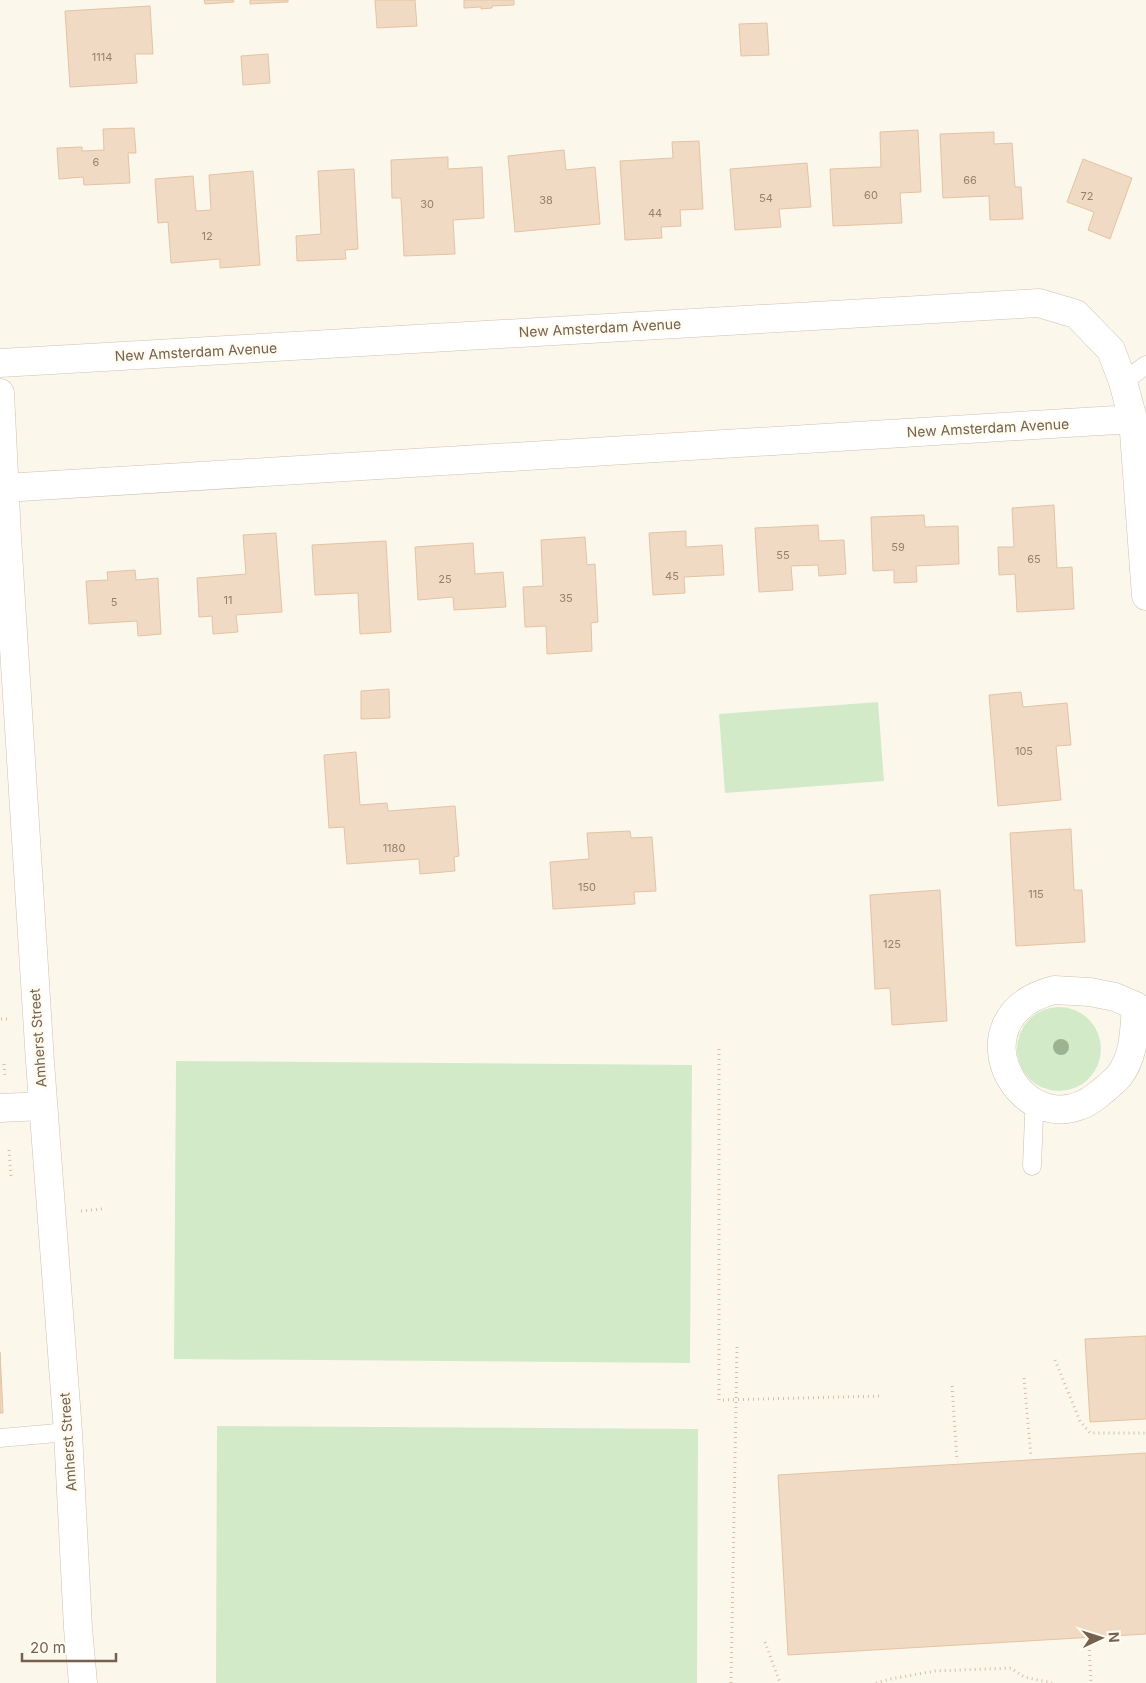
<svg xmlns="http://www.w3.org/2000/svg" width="1146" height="1683" font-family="Inter,sans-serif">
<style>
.green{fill:#d3eac9}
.building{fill:#f1dac3;stroke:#e3c3a4}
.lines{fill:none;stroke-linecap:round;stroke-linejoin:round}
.service-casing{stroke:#cec1b0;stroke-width:19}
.minor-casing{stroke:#cec1b0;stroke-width:29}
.tertiary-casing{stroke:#cec1b0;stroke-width:29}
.path{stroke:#d6bea6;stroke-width:3;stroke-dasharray:1 4;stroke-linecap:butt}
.service{stroke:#fff;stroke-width:18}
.minor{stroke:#fff;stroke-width:28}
.tertiary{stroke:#fff;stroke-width:28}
.tree{fill:#9db390}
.labels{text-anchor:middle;stroke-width:5;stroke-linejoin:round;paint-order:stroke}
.number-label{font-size:11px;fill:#967f6b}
.street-label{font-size:14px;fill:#77614e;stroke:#fefbf1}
</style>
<rect width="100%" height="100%" fill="#fcf7eb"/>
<path class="green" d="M878,702l6,79 -159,12 -6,-79z
M1017 1049a42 42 0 1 1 84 0a42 42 0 1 1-84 0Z
M176,1061l516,4 -2,298 -516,-4z
M217,1426l481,3 -1,254h-481z"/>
<path class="building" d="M204,0h29l1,2 -29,2z
M250,0h38v2l-38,2z
M375,0h40l2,26 -40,2z
M464,0h50v5l-22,1v2l-11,1v-2l-17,1z
M150,6l3,48h-18l2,29 -67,4 -5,-76z
M767,23l2,32 -28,1 -2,-32z
M268,54l2,29 -27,2 -2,-29z
M134,128l2,25h-8l2,30 -46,2 -1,-8 -24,2 -2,-31 25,-1v4l22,-1 -1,-21z
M918,130l3,62 -21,1 2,30 -69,3 -3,-57 51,-2 -1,-35z
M994,132v12l18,-1 3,44h6l2,32 -33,1 -1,-24 -46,2 -3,-64z
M699,141l4,68 -23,1 1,16 -20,1 1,11 -37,2 -5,-79 53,-3 -1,-16z
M564,150l2,20 29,-3 5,57 -85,8 -7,-76z
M448,157v12l34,-2 2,51 -31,2 2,34 -51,2 -3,-58h-9l-1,-38z
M1083,159l49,19 -22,61 -22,-9 6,-18 -27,-10z
M807,163l4,44 -32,2 2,18 -46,3 -5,-61z
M354,169l4,80 -13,1 1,9 -49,2 -1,-25 25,-2 -3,-63z
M253,171l7,94 -40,3v-9l-49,4 -3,-41 -10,1 -3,-44 38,-3 3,35 15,-1 -2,-35z
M1054,505l3,63 15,-1 2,42 -57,3 -2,-38 -16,1 -1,-28h16l-2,-39z
M924,515l1,12 33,-1 1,38 -43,2 1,16 -23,1v-13l-21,1 -2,-54z
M818,525l1,16 25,-1 2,34 -27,2 -1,-11 -27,1 2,24 -34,2 -4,-64z
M686,531v16l36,-2 2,30 -40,2 1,16 -32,2 -4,-62z
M276,533l6,79 -46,3 2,17 -25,2 -1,-18 -13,1 -2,-39 49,-4 -3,-39z
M585,537l2,28 8,-1 3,58 -7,1 1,28 -45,3 -1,-28 -21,1 -2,-40 20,-1 -2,-46z
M386,541l5,91 -31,2 -2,-41 -43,2 -3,-50z
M473,543l2,31 28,-2 3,35 -52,3 -1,-13 -35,3 -3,-53z
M135,570l1,10 22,-2 3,56 -23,2 -1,-15 -48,3 -3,-43 22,-1 -1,-8z
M389,689l1,29 -29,1v-28z
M1021,692l2,15 44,-4 4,42 -15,1 5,54 -63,6 -9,-111z
M356,752l4,53 27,-2 1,8 67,-5 4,50 -5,1 1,14 -35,3 -1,-15 -72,5 -3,-37 -15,1 -5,-73z
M1071,829l3,61h8l3,52 -69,4 -6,-113z
M630,831l1,7 21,-1 4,54 -22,1 1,12 -82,5 -3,-47 39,-3 -2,-26z
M940,890l7,131 -55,4 -2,-37 -15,1 -5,-94z
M1146,1336v83l-56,3 -5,-83z
M0,1352l3,61h-3z
M1146,1453v181l-358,21 -10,-180z"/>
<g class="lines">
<defs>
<path id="service" d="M1123,382l23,-17
M1032,1166l2,-50 4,-12
M0,1438l68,-6"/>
<path id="minor" d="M0,363l1039,-60 37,11 35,36 12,32 10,37 13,177
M4,488l1129,-69
M1054,990l36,2 25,5 21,9c-2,23 -1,50 -17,70 -5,6 -13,12 -20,18 -73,61 -152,-76 -45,-104z
M0,1108l43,-2"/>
<path id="tertiary" d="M0,393l7,144 33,525 28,370 10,196 5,55"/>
</defs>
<use href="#service" class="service-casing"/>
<use href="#minor" class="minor-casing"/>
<use href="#tertiary" class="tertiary-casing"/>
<path class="path" d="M1,1019h8
M719,1049v351l161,-4
M4,1064l1,14
M9,1150l2,26
M81,1211l21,-2
M1055,1360l25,61 10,12h56
M1024,1378l7,79
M952,1386l5,75
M765,1642l15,41
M1089,1645l2,38
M731,1683l6,-336
M876,1683l14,-4 45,-8 76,-3 13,9 28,6"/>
<use href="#service" class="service"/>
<use href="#minor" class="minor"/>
<use href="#tertiary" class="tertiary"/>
</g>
<circle class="tree" cx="1061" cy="1047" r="8"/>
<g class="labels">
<g class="number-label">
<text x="102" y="61">1114</text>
<text x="96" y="166">6</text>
<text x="970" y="184">66</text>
<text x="871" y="199">60</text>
<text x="1087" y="200">72</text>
<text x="766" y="202">54</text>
<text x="546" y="204">38</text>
<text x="427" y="208">30</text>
<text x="655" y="217">44</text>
<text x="207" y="240">12</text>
<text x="898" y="551">59</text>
<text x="783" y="559">55</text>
<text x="1034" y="563">65</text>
<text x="672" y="580">45</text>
<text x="445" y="583">25</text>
<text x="566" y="602">35</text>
<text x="228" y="604">11</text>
<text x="114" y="606">5</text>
<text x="1024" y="755">105</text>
<text x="394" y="852">1180</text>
<text x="587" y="891">150</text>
<text x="1036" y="898">115</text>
<text x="892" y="948">125</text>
</g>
<g class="street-label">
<text transform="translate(600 328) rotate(-3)" y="5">New Amsterdam Avenue</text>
<text transform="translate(196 352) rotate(-3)" y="5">New Amsterdam Avenue</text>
<text transform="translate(988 428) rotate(-3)" y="5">New Amsterdam Avenue</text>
<text transform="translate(38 1038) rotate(-94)" y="5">Amherst Street</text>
<text transform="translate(68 1442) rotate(-94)" y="5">Amherst Street</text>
</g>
</g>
<g transform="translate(1101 1638) rotate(86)" stroke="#fefbf1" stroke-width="4" paint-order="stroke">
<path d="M0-4L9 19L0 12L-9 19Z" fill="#77614e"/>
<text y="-8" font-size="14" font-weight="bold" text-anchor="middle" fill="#77614e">N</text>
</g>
<path d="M22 1653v8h94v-8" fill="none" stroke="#77614e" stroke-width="2.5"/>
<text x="30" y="1653" font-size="15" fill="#77614e" stroke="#fefbf1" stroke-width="4" paint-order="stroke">20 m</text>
</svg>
